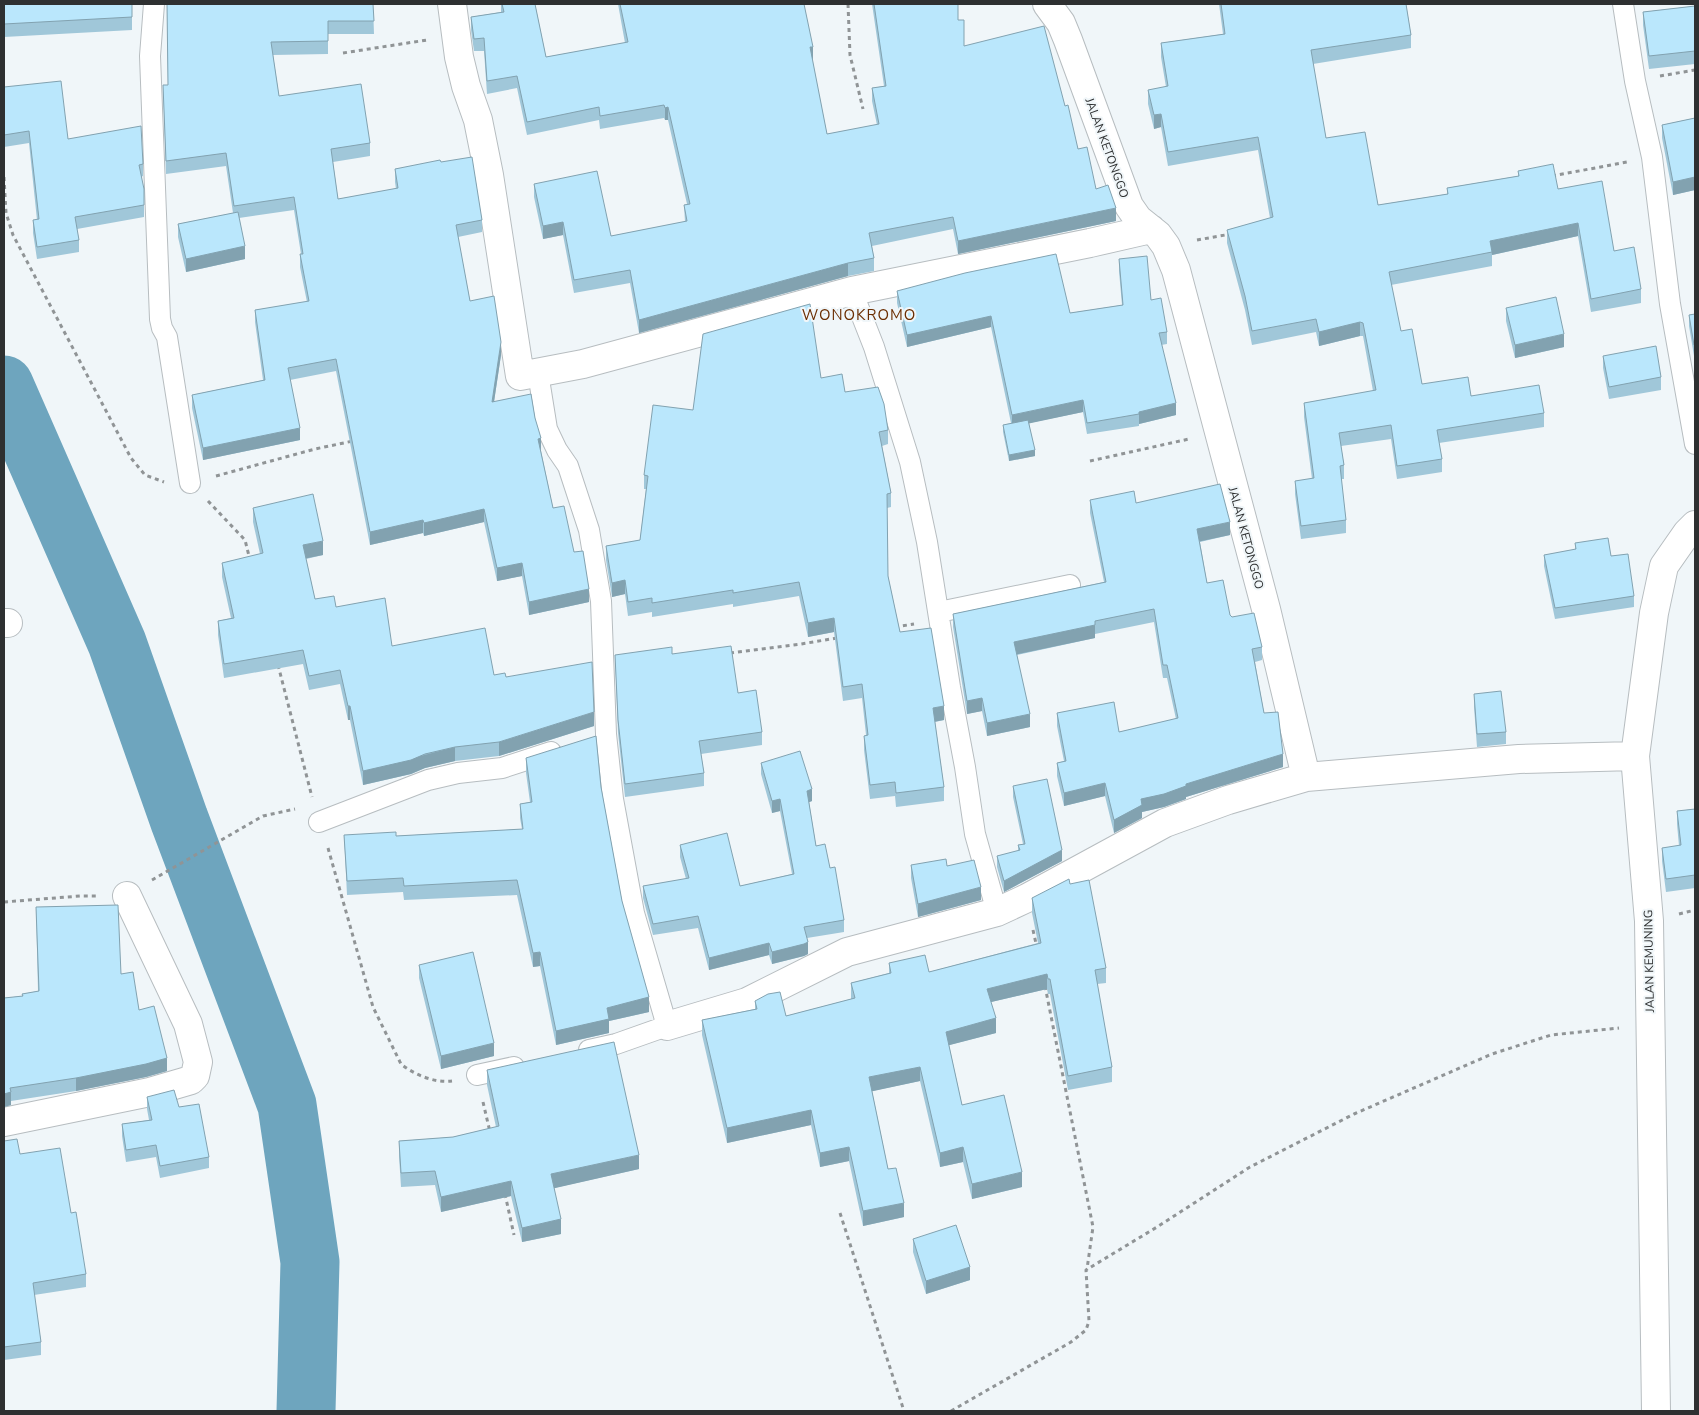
<svg xmlns="http://www.w3.org/2000/svg" width="1699" height="1415" font-family="'Nunito Sans',sans-serif">
<style>
.lines{fill:none;stroke-linecap:round;stroke-linejoin:round}
.river{stroke:#6ea5be;stroke-width:59}
.lane-casing{stroke:#b7bdc0;stroke-width:22}
.street-casing{stroke:#b7bdc0;stroke-width:30}
.path{stroke:#909496;stroke-width:3;stroke-dasharray:4 4;stroke-linecap:butt}
.lane{stroke:#fff;stroke-width:20}
.street{stroke:#fff;stroke-width:28}
.wall{fill:#a0c7d9}
.shaded-wall{fill:#82a2b0}
.building{fill:#bae7fc;stroke:#82a2b0}
.labels{text-anchor:middle;stroke-width:4;stroke-linejoin:round;paint-order:stroke}
.street-label{font-size:12px;fill:#2e3031;stroke:#f0f6f9}
.quarter-label{font-size:15px;letter-spacing:1px;fill:#6b2e02;stroke:#f0f6f9}
</style>
<rect width="100%" height="100%" fill="#f0f6f9"/>
<g class="lines">
<path class="river" d="M4,385l113,258 62,176 108,286 23,157 -4,149"/>
<defs>
<path id="lane" d="M154,4l-4,52 10,263 2,9 5,9 23,146
M1623,4l12,77 17,76 18,147 25,140
M852,291l22,56 36,115 17,80 23,145 15,80 10,67 22,78
M538,373l9,56 10,21 11,16 21,64 12,71 5,133 7,65 21,114 33,113 -51,18 -27,6
M939,612l131,-27
M319,822l109,-42 30,-7 44,-5 49,-16
M477,1075l37,-8"/>
<path id="street" d="M452,4l7,53 7,29 12,34 11,55 31,201 63,-12 269,-73 238,-48 61,-14
M1047,4l14,19 7,17 61,166 9,13 20,16 8,11 10,24 90,339 40,168 213,-18 116,-3
M4,623h4
M667,1026l80,-24 100,-50 150,-40 30,-14 138,-75 63,-23 78,-23
M4,1122l146,-30 41,-12 4,-4 3,-14 -10,-38 -61,-128
M1656,1411l-7,-490 -14,-165 19,-143 10,-47 23,-33 8,-8"/>
</defs>
<use href="#lane" class="lane-casing"/>
<use href="#street" class="street-casing"/>
<path class="path" d="M848,4l2,51 13,54
M343,53l84,-13
M1660,76l35,-6
M1552,176l75,-14
M4,177l2,36 7,22 118,223 14,17 19,7
M1197,240l34,-6
M1090,461l99,-22
M216,476l99,-27 38,-8
M208,501l37,39 5,20
M895,627l19,-3
M730,653l71,-9 36,-6
M278,665l34,132
M328,848l45,159 28,57c14,11 33,19 51,17
M152,880l111,-64 32,-7
M4,902l76,-6h18
M1679,914l16,-4
M1033,930l4,18
M1045,986l48,241 -6,42
M483,1102l7,30
M505,1194l9,41
M840,1213l64,198
M951,1411l120,-69 15,-12 3,-9 -3,-51 71,-43 93,-60 104,-53 138,-60 59,-19 68,-7"/>
<use href="#lane" class="lane"/>
<use href="#street" class="street"/>
</g>
<path class="wall" d="M4,4h128v26l-128,7z
M167,4h218l-12,1 1,29h-46v20l-55,1 6,41 91,47v13l-37,6 5,37 58,-10 -1,-7v-13l46,-7 41,58v12l-24,5 12,64 31,54 -7,47 47,49 12,57 21,44 15,50 -60,13 -7,-39 -25,5 -13,-59 -60,14 -1,-3 -53,12 -34,-174 -46,9 10,60 -97,20 -11,-52v-13l71,-15 -8,-58v-12l52,-8 -7,-35v-13h1l-7,-44 -55,8 6,41 -59,13 -8,-35v-13l55,-11 -7,-47 -60,8 -3,-89h5z
M501,4h34l11,53 79,-14 -7,-39h186l9,55 -1,1 15,74 50,-9 -5,-24v-13l12,-2 -12,-82h86v16l6,26 101,60 13,43 18,40 20,32 -158,33 -5,-25 -81,17 2,12v13l-26,5 -209,57 -9,-50 -56,10 -11,-58 -20,4 -9,-42v-13l77,52 74,-14 -1,-17 3,-1 -19,-84h-3l-1,-2 -64,11 -1,-9 -72,15 -10,-47 -30,6 -3,-43h-10l-3,-21v-13l30,-5z
M1219,4h187l5,31v13l-98,16 13,74 52,67 69,-11v-6l71,-12v-5l40,18 56,62 27,38v14l-50,9 -13,-76 -86,19v11l-101,19 10,46 21,53 122,29v14l-105,16 3,16v13l-45,7 -6,-40 -50,7 3,19v14h-3l5,41v13l-45,6 -6,-45v-13l17,-2 -8,-62v-14l69,-12 -10,-55h-3l-41,10 -3,-14 -64,13 -7,-35 -18,-67v-13l43,-12 -12,-68 -90,16 -7,-39 -7,2 -6,-25v-14l18,-3 -5,-30v-14l62,-9z
M1695,6v58l-46,5 -6,-44v-13z
M4,87l64,52 75,25v12l-2,1 3,28v12l-67,12 2,11v12l-42,7 -4,-26v-13h4l-8,-77 -25,4z
M1695,118v72l-22,5 -11,-57v-13z
M1119,259l32,41 16,32v12l-6,1 15,70 -37,9v2l-52,8 -4,-22 -54,11 6,33 -26,5 -6,-29v-7l8,-2 -20,-96 -84,20 -10,-44v-12l173,22 52,-8 -3,-34z
M1506,308l58,39 -49,11 -9,-37z
M1695,314v42h-1l-5,-30v-11z
M1603,356l58,21v13l-52,9 -6,-31z
M821,378l24,14 43,38v14l-6,2 9,47v14l-4,1 1,68 12,56 44,88 -9,2 9,65v14l-48,6 -1,-11 -25,3 -6,-49v-14l2,-1 -4,-37 -19,3 -9,-69 -26,5 -9,-41 -66,11v-3l-81,13v-5l-24,4 -3,-22 -13,3 -6,-37v-14l34,-6 6,-51h-2v-14l49,-65z
M1090,500l46,3 94,32 -30,7 7,41 23,32 32,32v13l-7,2 9,51 19,54 -97,30v2l-22,8 -22,5v6l-28,15 -9,-37 -41,10 -7,-30v-13l7,-2 -7,-35v-13l62,19 57,-13 -9,-41h-4l-9,-56 -59,12v4l-78,17 13,72 -43,9 -5,-25 -15,3 -14,-87v-13l151,-32 -14,-69z
M253,508l70,47 -17,4 9,40 21,8 56,39 102,29 12,2 88,49 -95,30 -44,5 -30,7 -14,6 -48,11 -13,-65h-2l-8,-36 -31,6 -6,-26 -79,14 -6,-43v-14l13,-3 -9,-41v-14l38,-9 -7,-32z
M1575,543l59,53v11l-79,12 -11,-53v-11l31,-5z
M672,654l66,39 24,39v13l-61,9 3,19v13l-79,11 -7,-64 -3,-78z
M1474,694l32,38v12l-29,3 -3,-40z
M526,758l75,29 21,114 27,111 -40,9v12l-53,12 -16,-79 -7,1 -16,-72 -113,5 -1,-8 -56,3 -3,-60 52,1 126,-7 -2,-11v-14l10,-2 -4,-29z
M761,763l51,38 -3,1 7,44 14,22 14,52v12l-37,6 1,16 -4,2 -32,8 -3,-9 -60,15 -11,-42 -45,7 -10,-37v-12l43,-7 -6,-22v-12l60,41 52,-12 -12,-63 -8,2 -11,-39z
M1013,786l49,75 -58,31 -7,-25v-11l21,-5v-6l5,-1 -10,-47z
M1695,809v79l-29,4 -4,-31v-13l17,-2 -2,-22v-13z
M911,865l36,1 34,34 -63,17 -7,-39z
M1070,884l36,84v15l-9,1 15,83v15l-44,8 -18,-96h-2l-1,-5 -56,13 5,31 -47,12 13,60 60,82 -50,12 -9,-37 -23,5 -20,-86 -48,10 16,78 16,48 -41,9 -14,-65 -29,6 -9,-42 -84,18 -25,-108v-15l53,-11v-8l31,15 65,-17v-16l38,-10v-10l40,9 109,-29 -6,-30v-15z
M36,907l85,67 18,36 28,61 -21,6 -70,14 -65,10v4l-7,2v-109l18,-2v-2l16,-3z
M419,965l75,91 -53,13 -22,-91z
M487,1070l152,99 -85,19 7,46 -39,8 -11,-46 -70,16 -6,-27 -34,2 -2,-31v-15l54,-4 43,-10 -9,-42z
M147,1097l32,10 30,50v11l-49,10 -4,-21 -30,5 -4,-26v-12l27,-4 -2,-11z
M4,1141l16,13 51,59 15,61v13l-52,8 7,47v13l-37,5z
M913,1239l57,41 -44,14 -13,-42z"/>
<path class="shaded-wall" d="M810,47h3v12l-3,1z
M668,107v13h-3v-12z
M1161,114v13l-7,2v-14z
M1695,177v13l-22,5v-13z
M1116,208v13l-158,33v-13z
M563,222v13l-20,4v-13z
M1578,223v13l-86,19 -2,-14z
M245,246v13l-59,13v-13z
M848,263v13l-209,57v-13z
M991,316v11l-84,20v-12z
M1360,322v14l-41,10v-14z
M1564,334v13l-49,11v-13z
M501,342v13l-9,60v-13z
M1083,400v12l-71,15v-12z
M1176,403v12l-37,9v-12z
M300,428v12l-97,20v-12z
M541,438v13l-3,1v-13z
M1035,450v6l-26,5v-6z
M484,509v13l-60,14v-13z
M423,520v13l-53,12v-13z
M1230,522v13l-33,7v-13z
M323,541v14l-20,4v-14z
M522,563v13l-25,5v-13z
M625,580v14l-13,3v-14z
M589,589v13l-60,13v-13z
M834,618v14l-26,5v-14z
M1095,625v13l-81,17v-13z
M982,698v13l-15,3v-13z
M348,706h2v14h-2z
M944,706v14l-11,2v-14z
M594,712v14l-95,30v-14z
M1030,714v13l-43,9v-13z
M455,747v14l-30,7 -14,6 -48,11v-14z
M1283,754v13l-97,30v2l-22,8 -22,5v6l-28,15v-13l27,-21 45,-15z
M1105,783v13l-41,10v-13z
M812,789v12l-5,2v-12z
M780,799v12l-8,2v-12z
M1062,850v11l-58,31v-11z
M981,887v13l-63,17v-13z
M808,942v12l-4,2 -32,8v-12z
M769,943v12l-60,15v-12z
M540,952v14l-7,1v-14z
M1047,974v15l-60,14v-14z
M649,997v15l-40,9v12l-53,12v-14l51,-23z
M996,1018v15l-50,13v-14z
M494,1043v13l-53,13v-13z
M167,1058v13l-21,6 -70,14v-13z
M920,1067v14l-51,11v-15z
M11,1092v13l-7,2v-13z
M811,1110v15l-84,18v-15z
M849,1147v14l-29,6v-14z
M963,1147v15l-23,5v-14z
M639,1155v14l-88,20v-15z
M1022,1172v15l-50,12v-15z
M511,1181v15l-70,16v-15z
M904,1203v14l-41,9v-15z
M561,1219v15l-39,8v-14z
M970,1267v13l-44,14v-13z"/>
<path class="building" d="M4,4h128v13l-128,7z
M167,4h206l1,17h-46v20l-57,1 8,54 82,-12 9,59 -39,6 7,50 60,-11 -3,-19 45,-9 1,2 31,-5 10,63 -26,5 14,76 24,-5 7,46 -9,60 39,-8 4,24 6,20 -3,1 15,69 11,-2 10,46 9,-1 6,38 -60,13 -7,-39 -25,5 -13,-59 -60,14 -1,-3 -53,12 -34,-173 -48,9 12,60 -97,20 -11,-53 73,-15 -10,-70 54,-9 -9,-47h3l-9,-57 -60,9 -8,-53 -60,8 -3,-76h5z
M502,4h33l11,53 82,-15 -8,-38h184l9,43h-3l17,87 52,-10 -7,-36 14,-2 -12,-82h84v16h6v26l80,-20 21,80 3,-1 10,44 9,-2 9,42 12,-4 8,23 -158,33 -5,-24 -84,16 5,25 -26,5 -209,57 -9,-50 -56,10 -11,-58 -20,4 -9,-42 63,-13 14,65 76,-15 -3,-16 6,-1 -22,-97 -3,1 -1,-3 -64,11 -1,-9 -72,15 -10,-46 -30,5 -3,-43 -10,1 -3,-22 33,-5z
M1221,4h185l5,31 -100,15 15,88 39,-6 13,73 70,-11 -1,-6 72,-12 -1,-5 35,-7 5,25 44,-8 12,70 20,-4 7,42 -50,10 -13,-76 -88,18 2,11 -103,20 12,59 11,-2 10,55 46,-7 3,19 68,-11 5,28 -107,17 5,29 -45,7 -6,-41 -52,8 5,32 -4,1 6,54 -45,6 -6,-45 19,-3 -10,-75 72,-13 -13,-67 -3,-1 -41,10 -3,-13 -64,12 -7,-35 -18,-66 46,-13 -15,-80 -90,15 -7,-38 -7,1 -6,-25 20,-4 -7,-43 64,-9z
M1695,6v45l-46,5 -6,-44z
M61,81l7,58 73,-13 2,38 -4,1 5,24v16l-69,12 4,23 -42,7 -4,-27 6,-1 -10,-88 -25,4v-48z
M1695,118v59l-22,5 -11,-57z
M238,212l7,34 -59,13 -8,-35z
M1056,254l14,59 53,-8 -4,-46 28,-3 4,44 10,-2 6,34 -8,1 17,70 -37,9v2l-52,9 -4,-23 -71,15 -21,-99 -84,19 -10,-44 68,-18z
M1556,297l8,37 -49,11 -9,-37z
M810,304l11,74 21,-4 3,18 33,-5 6,17 4,26 -9,2 12,61 -4,1 1,82 12,56 31,-4 13,78 -11,2 11,79 -48,6 -1,-11 -25,3 -6,-49 4,-1 -6,-51 -19,3 -9,-69 -26,5 -9,-41 -66,11v-3l-81,13v-5l-24,4 -3,-22 -13,3 -6,-37 34,-6 8,-64 -4,-1 9,-70 40,5 10,-76z
M1695,314v31h-1l-5,-30z
M1656,346l5,31 -52,10 -6,-31z
M1028,420l7,30 -26,5 -6,-30z
M1220,484l10,38 -33,7 10,54 16,-3 7,35 2,2 22,-4 8,34 -10,2 12,64 14,-1 5,42 -97,30v2l-22,8 -23,5 1,6 -28,15 -9,-37 -41,10 -7,-30 9,-2 -9,-48 57,-11 5,30 59,-14 -11,-53h-4l-9,-56 -59,12v4l-81,17 16,72 -43,9 -5,-25 -15,3 -14,-87 153,-32 -16,-82 44,-9 2,12z
M313,494l10,47 -20,4 12,54 19,-3 2,11 49,-9 7,48 93,-18 9,47 11,-2 1,4 86,-15 2,50 -95,30 -44,5 -30,7 -14,6 -48,11 -13,-65h-2l-8,-36 -31,6 -6,-26 -79,14 -6,-43 16,-3 -12,-55 41,-10 -10,-45z
M1608,538l3,18 17,-2 6,42 -79,12 -11,-53 32,-6 -1,-6z
M731,646l7,47 18,-3 6,42 -63,9 5,32 -79,11 -7,-64 -3,-65 57,-8v7z
M1501,691l5,41 -29,2 -3,-40z
M596,736l5,51 21,114 27,96 -42,11 2,11 -53,12 -16,-79 -7,1 -16,-73 -113,6 -1,-8 -56,3 -3,-46 52,-3v4l127,-7 -3,-25 12,-2 -6,-44z
M800,751l12,38 -5,2 9,55 9,-2 5,24 5,-1 9,53 -40,7 4,15 -4,2 -32,8 -3,-9 -60,15 -11,-42 -45,8 -10,-38 46,-8 -9,-33 47,-12 13,53 54,-12 -14,-75 -8,2 -11,-38z
M1047,779l15,71 -58,31 -7,-25 23,-6 -2,-5 7,-1 -12,-58z
M1695,809v66l-29,4 -4,-31 19,-3 -4,-34z
M946,859l1,7 27,-6 7,27 -63,17 -7,-39z
M1069,879l1,5 19,-4 17,88 -11,2 17,97 -44,9 -18,-97h-2l-1,-5 -60,15 9,29 -50,14 16,73 42,-10 18,77 -50,12 -9,-37 -23,6 -20,-86 -51,10 19,92 8,-1 8,35 -41,8 -14,-64 -29,6 -9,-43 -84,18 -25,-108 55,-11 -2,-8 13,-7 12,-2 6,24 69,-18 -4,-15 40,-10 -2,-10 36,-8 4,17 112,-29 -9,-45z
M118,905l3,69 12,-2 6,38 15,-4 13,52 -21,6 -70,14 -66,10 1,4 -7,2v-96l19,-2 -1,-2 17,-3 -3,-84z
M473,952l21,91 -53,13 -22,-91z
M614,1042l25,113 -88,19 10,45 -39,9 -11,-47 -70,16 -6,-26 -34,2 -2,-32 54,-4 46,-11 -12,-56z
M174,1090l5,17 20,-3 10,53 -49,9 -4,-21 -30,5 -4,-26 30,-4 -5,-23z
M17,1139l3,15 40,-6 11,65 5,-1 10,62 -53,9 8,59 -37,5v-206z
M956,1225l14,42 -44,14 -13,-42z"/>
<g class="labels">
<g class="street-label">
<text transform="translate(1107 148) rotate(70)" y="4">JALAN KETONGGO</text>
<text transform="translate(1246 538) rotate(75)" y="4">JALAN KETONGGO</text>
<text transform="translate(1649 961) rotate(-91)" y="4">JALAN KEMUNING</text>
</g>
<g class="quarter-label">
<text x="859" y="320">WONOKROMO</text>
</g>
</g>
<rect width="1699" height="1415" fill="none" stroke="#2e3031" stroke-width="10"/>
</svg>
